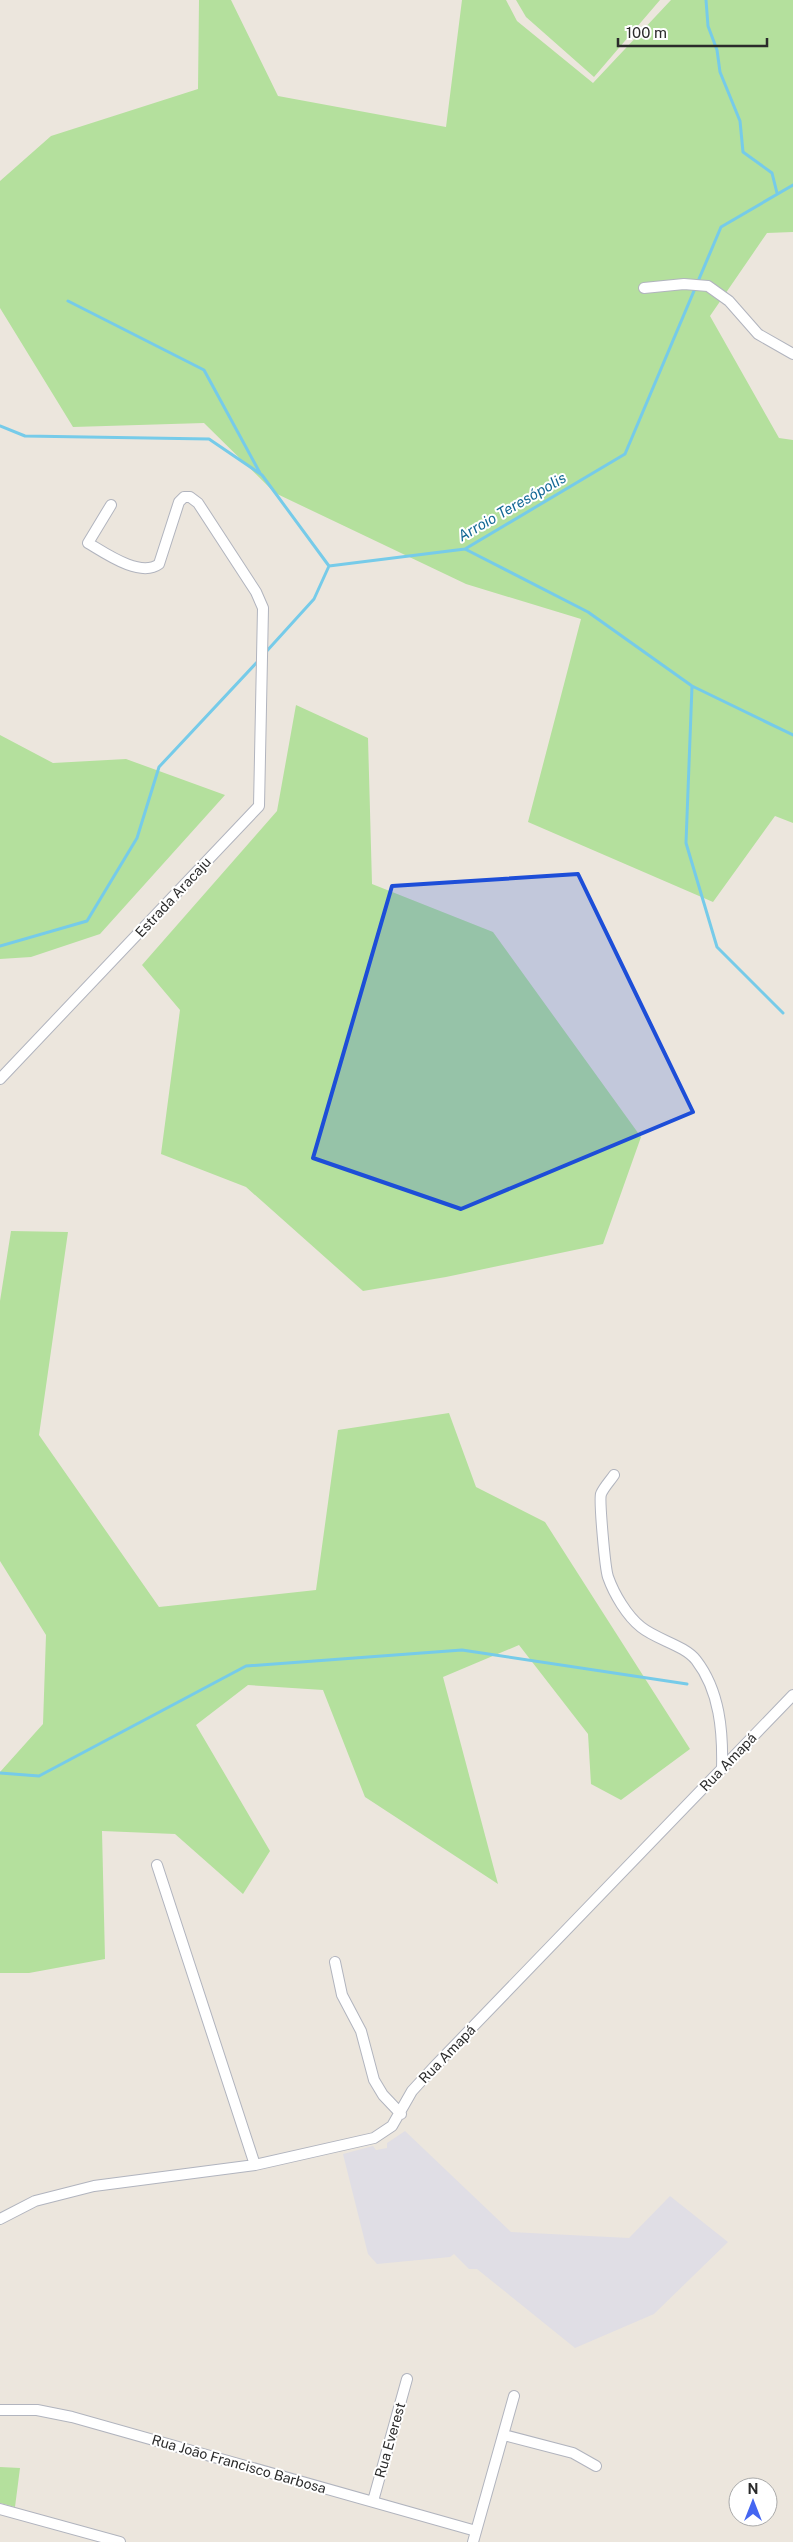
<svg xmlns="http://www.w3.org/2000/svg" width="793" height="2542" font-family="'Public Sans',sans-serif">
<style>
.industrial{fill:#e0dee5}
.green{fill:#b4e09d}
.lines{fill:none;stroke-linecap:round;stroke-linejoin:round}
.stream{stroke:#76cbe9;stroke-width:3}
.minor-casing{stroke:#b1b4be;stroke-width:12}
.minor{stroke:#fff;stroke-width:10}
.marked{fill:#1d4ed8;fill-opacity:0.2;stroke:#1d4ed8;stroke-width:4;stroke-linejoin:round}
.labels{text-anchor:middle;stroke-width:4;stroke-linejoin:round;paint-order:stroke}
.street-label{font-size:14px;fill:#2b2b2b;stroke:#fff}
.water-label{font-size:15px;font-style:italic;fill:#146995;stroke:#fff}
</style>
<rect width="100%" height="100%" fill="#ece6dd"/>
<path class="industrial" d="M405,2131l106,101 118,6 41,-42 58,46 -74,72 -79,34 -98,-79h-8l-15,-15 -4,3 -73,7 -9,-10 -25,-100 30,-8 3,4 11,-2v-5z"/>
<path class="green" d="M199,0h32l47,96 168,31 16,-127h44l11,21 76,62 78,-83h122v232l-26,1 -57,83 69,122 14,2v383l-18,-7 -62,86 -185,-80 53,-203 -115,-35 -191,-91 -71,-70 -131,4 -73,-119v-127l51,-45 147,-47z
M516,0h144l-66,77 -68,-60z
M296,705l72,33 4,146 121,48 148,205 -38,107 -157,33 -83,14 -117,-104 -85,-33 19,-144 -38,-45 135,-154z
M0,735l53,28 73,-4 99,36 -125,139 -69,23 -31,2z
M11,1231l57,1 -29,203 120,172 157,-17 22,-160 111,-17 27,74 69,35 145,227 -69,51 -30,-16 -3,-50 -69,-89 -76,32 55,207 -133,-87 -42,-107 -75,-5 -52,40 74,126 -27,43 -68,-60 -73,-3 3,128 -76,14h-29v-201l43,-48 3,-89 -46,-74v-260z
M0,2467l20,1 -5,39 -15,-4z"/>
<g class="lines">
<path class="stream" d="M706,0l2,26 9,24 3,22 20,49 3,31 29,21 5,20
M68,301l136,69 56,103
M0,426l25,10 184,3 53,36 67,91
M465,549l123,63 104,74 101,49
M265,653l49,-54 15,-33 136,-17 160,-95 96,-227 72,-42
M692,686l-6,157 31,104 66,66
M0,946l87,-25 50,-83 22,-71 100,-107
M0,1773l39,3 207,-110 216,-16 225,34"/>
<defs>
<path id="minor" d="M644,288l40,-4 24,2 21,15 29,33 35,20
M0,1079l259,-273 4,-198 -7,-16 -58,-89 -8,-6h-6l-5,5 -20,62c-19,14 -54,-11 -71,-21l23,-38
M614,1475c-4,6 -10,12 -13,19 -2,6 4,74 7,83 6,17 19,39 33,50 16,13 43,18 55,33 24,31 27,72 26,109
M157,1865l98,300
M335,1962l7,33 19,36 13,49 9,15 18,19
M0,2219l35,-18 59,-15 161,-21 119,-27 18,-12 20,-35 22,-24 359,-372
M0,2410h37l35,7 404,114
M504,2435l69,18 23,13
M373,2501l34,-122
M0,2509l120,33
M473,2542l41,-146"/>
</defs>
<use href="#minor" class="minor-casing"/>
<use href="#minor" class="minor"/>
</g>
<path class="marked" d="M578,874l115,238 -232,97 -148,-51 79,-272z"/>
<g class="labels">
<g class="street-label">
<text transform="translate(173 897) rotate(-47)" y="5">Estrada Aracaju</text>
<text transform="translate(728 1762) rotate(-46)" y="5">Rua Amapá</text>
<text transform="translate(447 2054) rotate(-46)" y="5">Rua Amapá</text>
<text transform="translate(390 2440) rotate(-74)" y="5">Rua Everest</text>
<text transform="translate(239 2464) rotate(16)" y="5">Rua João Francisco Barbosa</text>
</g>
<g class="water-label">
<text transform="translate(512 507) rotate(-30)" y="5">Arroio Teresópolis</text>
</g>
</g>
<g transform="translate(753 2502)"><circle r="24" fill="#ffffff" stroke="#aaaaaa"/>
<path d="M0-4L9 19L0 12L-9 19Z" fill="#4566f1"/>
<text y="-8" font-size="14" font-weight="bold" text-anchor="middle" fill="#2b2b2b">N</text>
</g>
<path d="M618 38v8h149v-8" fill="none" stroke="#2b2b2b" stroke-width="2.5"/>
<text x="626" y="38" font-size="15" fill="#2b2b2b" stroke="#ffffff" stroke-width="4" paint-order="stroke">100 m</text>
</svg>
